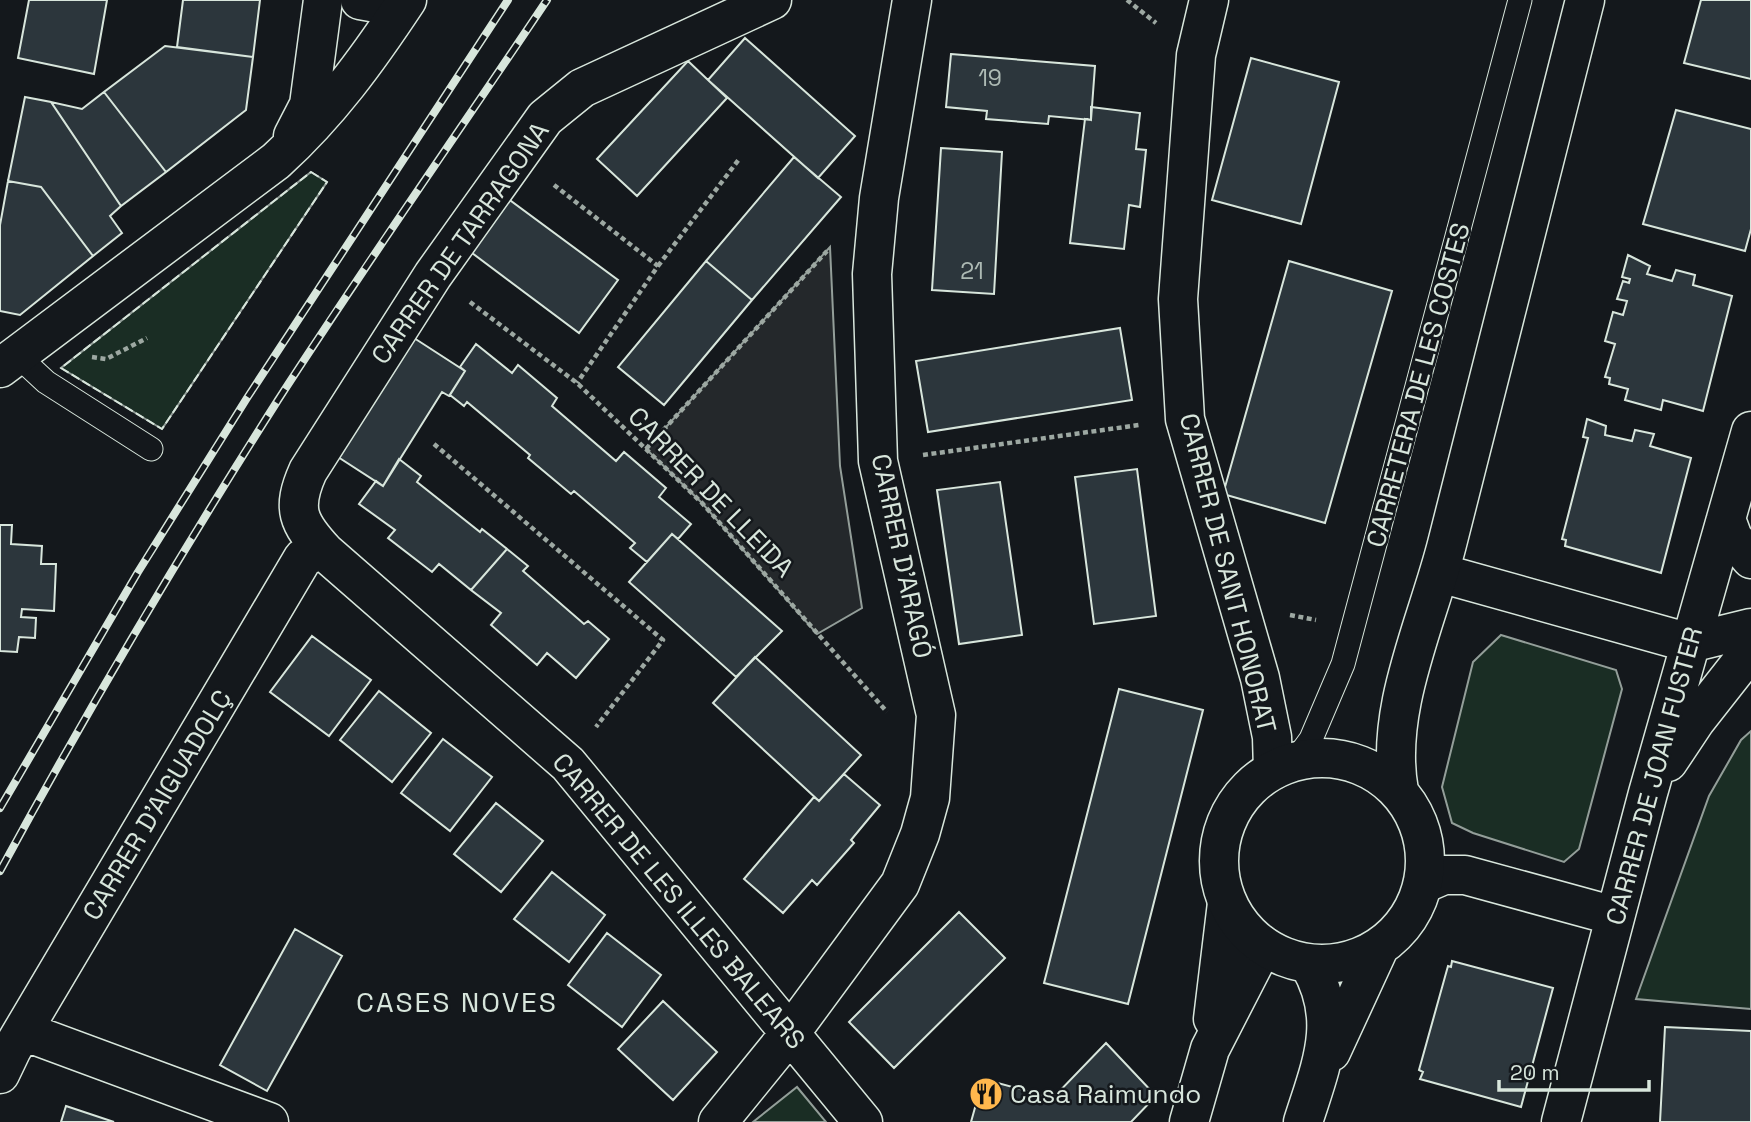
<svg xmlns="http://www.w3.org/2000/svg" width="1751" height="1122" font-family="'Space Grotesk',sans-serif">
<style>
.green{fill:#1a2d24;stroke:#939e99;stroke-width:2}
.parking{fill:#24282b;stroke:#939e99;stroke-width:2}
.building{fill:#2c363c;stroke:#d8e6dc;stroke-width:2}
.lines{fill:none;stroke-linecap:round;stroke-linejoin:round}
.lane-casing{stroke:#d8e6dc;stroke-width:25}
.street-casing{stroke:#d8e6dc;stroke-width:41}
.secondary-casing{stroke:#d8e6dc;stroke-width:41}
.path{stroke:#9da8a2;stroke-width:4.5;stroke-dasharray:5 3.5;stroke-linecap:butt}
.lane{stroke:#14181c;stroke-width:23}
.street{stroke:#14181c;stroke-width:38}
.secondary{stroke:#14181c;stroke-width:38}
.rail-casing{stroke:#d8e6dc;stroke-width:8}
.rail{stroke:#14181c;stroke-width:5;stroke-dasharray:16;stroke-linecap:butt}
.fence{stroke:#d8e6dc;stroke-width:2;stroke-dasharray:9 3.5;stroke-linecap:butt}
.labels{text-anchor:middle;stroke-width:5;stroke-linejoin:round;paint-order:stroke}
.number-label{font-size:23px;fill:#adbab4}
.street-label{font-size:26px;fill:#d8e6dc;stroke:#14181c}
.poi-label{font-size:26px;fill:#d8e6dc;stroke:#14181c;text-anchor:start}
.neighbourhood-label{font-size:28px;letter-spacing:2px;fill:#d8e6dc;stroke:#14181c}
</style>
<rect width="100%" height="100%" fill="#14181c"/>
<path class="green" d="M311,172l16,10 -165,247 -101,-61z
M1501,635l115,35 6,19 -43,160 -15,13 -91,-29 -21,-10 -10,-36 31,-125z
M1751,731v278l-115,-10 73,-203 32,-56z
M797,1087l29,35h-73z"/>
<path class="parking" d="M830,247l10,219 22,142 -45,26 -115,-131 -56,-54z"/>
<path class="building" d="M29,0h78l-13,74 -76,-16z
M183,0h77l-7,57 -76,-10z
M1701,0h50v79l-67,-16z
M745,38l110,98 -37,42 -110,-98z
M165,46l88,11 -7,53 -80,62 -62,-80z
M951,54l144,12 -4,54 -42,-4 -1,8 -62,-5 1,-8 -41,-4z
M1251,58l88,24 -38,142 -89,-24z
M688,61l39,37 -90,98 -40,-37z
M104,92l62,80 -45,34 -70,-104 31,7z
M25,97l26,5 70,104 -11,10 12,17 -29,23 -52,-69 -33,-6z
M1091,107l49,6 -4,36 10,1 -6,57 -11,-2 -5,44 -54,-6 15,-124 6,1z
M1676,110l75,19v100l-6,22 -102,-27z
M941,148l61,4 -8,142 -62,-4z
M794,157l47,40 -89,103 -46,-39z
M8,181l33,6 52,69 -73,59 -20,-4v-86z
M503,195l115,85 -39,53 -115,-86z
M1628,255l22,11 -3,8 25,7 4,-11 19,5 -2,10 39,11 -29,115 -40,-11 -2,10 -36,-10 3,-11 -19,-5 1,-6 -5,-1 10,-33 -10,-3 8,-29 10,3 4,-14 -10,-2 6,-18 6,2 1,-4 -8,-2z
M706,261l46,39 -88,105 -46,-38z
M1289,261l103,30 -67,232 -102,-29z
M1120,328l12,72 -204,32 -12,-71z
M414,338l51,33 -16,25 -7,-4 -59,94 -45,-29z
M476,344l36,29 6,-8 39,33 -5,8 64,55 8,-9 42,36 -7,9 32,27 -13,15 -6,-5 -25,28 -17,-14 5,-5 -61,-52 -3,3 -43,-36 2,-3 -63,-53 -3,4 -14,-11 15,-24 -5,-4z
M1587,419l19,7 -1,9 27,6 3,-11 19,4 -4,12 41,12 -30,115 -96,-27 1,-6 -4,-1 26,-101 -5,-1z
M399,459l22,17 -4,6 63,50 2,-3 25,20 -36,41 -32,-26 -7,8 -44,-34 7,-8 -36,-26 17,-23 7,5z
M1137,469l19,147 -62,8 -19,-147z
M1000,482l22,153 -63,9 -22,-154z
M0,525h12l-1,19 31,2 -1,18h15l-2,47 -32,-2 -1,8 15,1 -1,20 -16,-1 -2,15 -17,-1z
M672,534l110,97 -46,46 -107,-95z
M507,549l21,17 -5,5 61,53 4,-3 21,18 -33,39 -29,-25 -10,12 -46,-40 10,-12 -30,-23z
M312,636l59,44 -42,56 -59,-44z
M755,657l106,98 -42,46 -106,-98z
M1119,689l84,21 -75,294 -84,-21z
M379,691l52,42 -39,49 -52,-42z
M443,739l49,38 -42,54 -49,-38z
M844,774l36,31 -29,35 3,3 -37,42 -5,-5 -29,33 -39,-34 70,-82 5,4z
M496,803l47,38 -42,51 -47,-38z
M552,872l53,43 -36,47 -55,-43z
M959,912l46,46 -111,110 -45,-46z
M295,929l47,27 -75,135 -47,-26z
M607,933l54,42 -39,52 -54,-42z
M1452,961l101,27 -32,119 -101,-28 3,-7 -4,-2 29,-104 3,1z
M663,1001l54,51 -44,48 -55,-51z
M1665,1027l86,4v91h-91z
M1106,1043l50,53 -25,26h-160l12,-43 70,19z
M66,1106l48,16h-53z"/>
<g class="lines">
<defs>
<path id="lane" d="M18,356l28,26 105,67
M1295,761l16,-22 32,-75 177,-664"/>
<path id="street" d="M360,0l22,4 19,-4
M772,0l-190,88 -37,30 -112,157 -125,196c-17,38 -10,52 17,81l243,212 295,358
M1209,0l-13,55 -18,244 7,120 75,259 12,59 1,33
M1726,519l7,19 18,21
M1440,573l250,70 61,-15
M1668,762l28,-42 55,-70
M1423,884l21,-9h21l150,41
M1213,1019l14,-116
M23,1031l246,91
M0,1074l12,-25 291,-491 11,-6h11
M718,1122l73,-90 109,-148 20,-50 10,-36 6,-83 -58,-254 -6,-187 7,-76 33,-198
M1189,1122l21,-73 53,-103
M1561,1122l87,-329 103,-362"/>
<path id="secondary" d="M293,136l16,-31 14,-105
M0,368l276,-207c53,-48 92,-102 131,-161
M1219 861a103 103 0 1 1 206 0a103 103 0 1 1-206 0Z
M1399,791c-15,-81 28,-168 48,-247 46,-181 92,-362 138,-544
M1331,1052l48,-104
M1303,1122c18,-57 39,-102 6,-158"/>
</defs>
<use href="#lane" class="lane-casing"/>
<use href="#street" class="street-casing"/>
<use href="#secondary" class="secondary-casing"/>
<path class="path" d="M1127,0l29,23
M554,185l104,81 -81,117
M658,266l82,-108
M470,302l107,81 125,120 185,209
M92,357l14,2 41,-21
M434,444l229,196 -67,87
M646,449l181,-198
M923,455l216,-30
M1290,615l26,5"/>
<use href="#lane" class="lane"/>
<use href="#street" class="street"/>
<use href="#secondary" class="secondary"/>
<defs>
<path id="rail" d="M0,808l138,-236 109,-174 261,-398
M0,871c87,-160 180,-317 278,-471 87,-135 180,-267 269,-400"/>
</defs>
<use href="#rail" class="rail-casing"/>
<use href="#rail" class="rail"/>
<path class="fence" d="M311,172l16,10 -165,247 -101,-61z"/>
</g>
<defs>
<symbol id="restaurant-disc" viewBox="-11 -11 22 22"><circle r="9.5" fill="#ffb74d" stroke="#14181c"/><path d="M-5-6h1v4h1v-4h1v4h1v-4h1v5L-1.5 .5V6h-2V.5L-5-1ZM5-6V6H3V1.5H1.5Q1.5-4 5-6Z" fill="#111"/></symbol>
</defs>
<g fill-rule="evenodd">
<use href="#restaurant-disc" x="967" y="1075" width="38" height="38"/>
</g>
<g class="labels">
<g class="number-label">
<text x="990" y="86">19</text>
<text x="972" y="279">21</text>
</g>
<g class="street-label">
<text transform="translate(460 243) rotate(-55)" y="9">CARRER DE TARRAGONA</text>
<text transform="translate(1418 385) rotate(-75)" y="9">CARRETERA DE LES COSTES</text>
<text transform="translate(711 492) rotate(46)" y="9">CARRER DE LLEIDA</text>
<text transform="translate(902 556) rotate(78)" y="9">CARRER D'ARAGÓ</text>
<text transform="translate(1228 573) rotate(76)" y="9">CARRER DE SANT HONORAT</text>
<text transform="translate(1654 776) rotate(-75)" y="9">CARRER DE JOAN FUSTER</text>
<text transform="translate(157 805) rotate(-59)" y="9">CARRER D'AIGUADOLÇ</text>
<text transform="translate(679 901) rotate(50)" y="9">CARRER DE LES ILLES BALEARS</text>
</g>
<g class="poi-label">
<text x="1010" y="1103">Casa Raimundo</text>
</g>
<g class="neighbourhood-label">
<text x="457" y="1012">CASES NOVES</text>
</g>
</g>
<path d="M1499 1080v10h150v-10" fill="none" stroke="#d8e6dc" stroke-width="3.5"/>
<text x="1510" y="1080" font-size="21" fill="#d8e6dc" stroke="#14181c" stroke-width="5" paint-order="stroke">20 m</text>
</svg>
